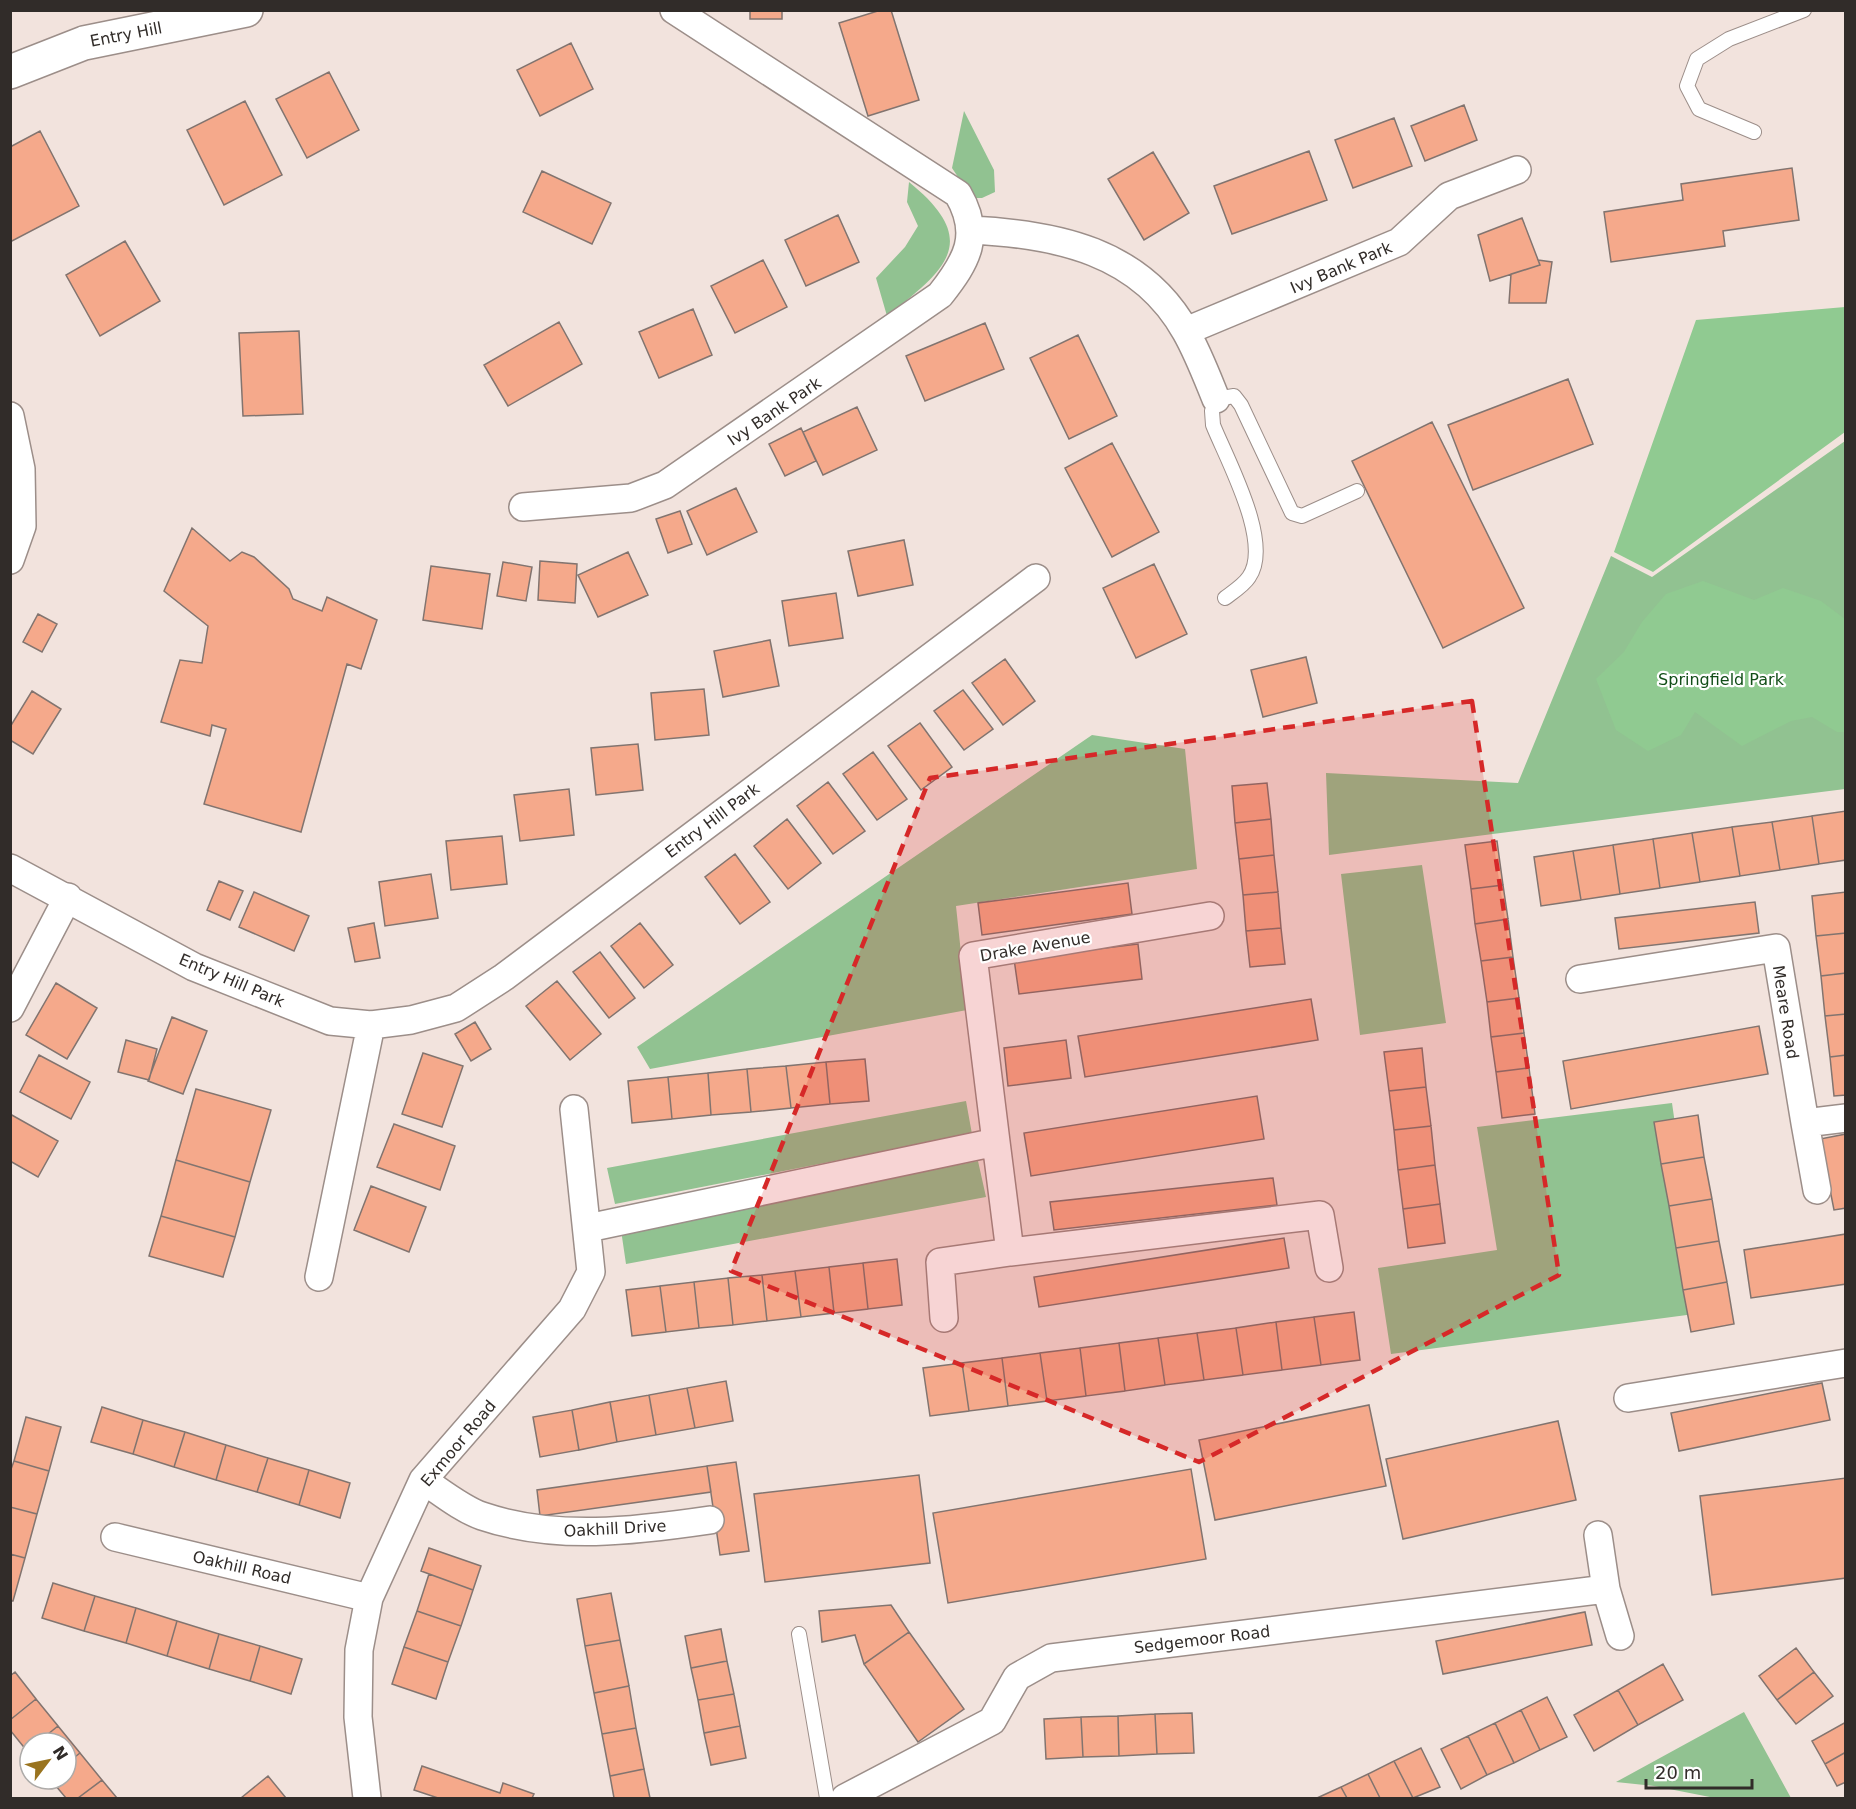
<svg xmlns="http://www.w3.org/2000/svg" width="1856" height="1809" font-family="'DejaVu Sans',sans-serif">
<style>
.green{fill:#91c291}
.forest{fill:#90ca91}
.building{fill:#f5a98b;stroke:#82746f;stroke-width:1.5}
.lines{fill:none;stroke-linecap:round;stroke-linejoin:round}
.lane-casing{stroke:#9c8e89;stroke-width:16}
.street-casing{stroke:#9c8e89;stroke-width:30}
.secondary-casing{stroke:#9c8e89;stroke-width:36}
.lane{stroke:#fff;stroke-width:14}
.street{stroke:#fff;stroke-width:27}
.secondary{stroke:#fff;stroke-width:33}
.marked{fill:#d62828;fill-opacity:0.2;stroke:#d62828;stroke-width:4.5;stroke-dasharray:12 8;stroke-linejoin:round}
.labels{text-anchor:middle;stroke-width:4.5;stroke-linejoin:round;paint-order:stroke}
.street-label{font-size:16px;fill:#312c29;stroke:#fff}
.park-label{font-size:16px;fill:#124e18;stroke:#fff}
</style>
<rect width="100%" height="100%" fill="#f2e3dd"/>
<path class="green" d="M964,111l30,59 1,22 -13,6h-10l-20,-30z
M909,182c74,60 36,88 -22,134l-11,-38 29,-31 13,-21 -11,-24z
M1845,441v348l-516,66 -3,-82 192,10 93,-227 41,21z
M1092,735l93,14 12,120 -241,37 11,104 -317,59 -13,-22z
M1422,865l24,158 -86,12 -19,-161z
M966,1101l6,33 -357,70 -8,-36z
M1672,1103l30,210 -311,41 -13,-86 119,-18 -20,-123z
M978,1161l8,36 -360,67 -5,-34z
M1744,1712l47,86h-76l-61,-12 -38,-4z"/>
<path class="forest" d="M1845,307v125l-192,140 -39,-20 82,-232z
M1703,581l51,19 29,-12 38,13 24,18v113h-8l-25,-15 -21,4 -49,25 -47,-34 -14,23 -33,16 -32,-21 -20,-51 28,-27 18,-30 24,-28z"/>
<path class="building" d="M750,10h32v9h-32z
M881,10h10l28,90 -51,16 -29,-93z
M571,43l22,46 -53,27 -23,-46z
M329,72l30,58 -52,28 -31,-59z
M245,101l37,74 -58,30 -37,-75z
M1464,105l13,35 -52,21 -14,-35z
M1394,118l18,48 -59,22 -18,-48z
M40,131l39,75 -69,36v-95z
M1309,151l18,49 -95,34 -18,-48z
M1153,152l36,61 -45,27 -36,-61z
M1792,168l7,52 -76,11 2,15 -114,16 -7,-50 79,-12 -2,-16z
M542,171l69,32 -19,41 -69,-32z
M838,215l21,47 -53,24 -21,-46z
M1522,218l18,47 -50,16 -12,-46z
M125,241l35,60 -60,35 -34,-61z
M763,260l24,47 -52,26 -24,-47z
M1538,260l14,2 -6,41h-37l2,-29 29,-9z
M693,309l19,46 -53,23 -20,-46z
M559,322l23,42 -74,42 -24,-41z
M985,323l19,46 -79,32 -19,-45z
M299,331l4,83 -60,2 -4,-83z
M1078,335l39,81 -48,23 -39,-81z
M1568,379l25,65 -120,46 -25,-65z
M857,407l20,43 -54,25 -20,-43z
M1432,422l92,186 -81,40 -91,-187z
M801,428l15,33 -31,15 -16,-32z
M1112,443l47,89 -47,25 -47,-89z
M736,488l21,44 -50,23 -20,-44z
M680,511l12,33 -24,9 -12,-34z
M192,528l38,33 12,-9 12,5 35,32 4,10 29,12 5,-14 50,23 -16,49 -14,-5 -46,168 -97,-28 22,-75 -14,-4 -2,11 -49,-14 19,-62 22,3 6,-37 -44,-35z
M904,540l9,45 -55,11 -10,-45z
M628,552l20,43 -50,22 -20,-42z
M540,561l37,3 -2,39 -37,-3z
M503,562l29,5 -6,34 -29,-5z
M1154,564l33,70 -51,24 -33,-70z
M431,566l59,8 -8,55 -59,-9z
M836,593l7,45 -54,8 -7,-45z
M38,614l19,10 -15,28 -19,-10z
M770,640l9,46 -56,11 -9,-46z
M1306,657l11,46 -54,14 -12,-47z
M1005,659l30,42 -32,24 -31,-42z
M704,689l5,46 -54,5 -4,-47z
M963,690l30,39 -29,21 -30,-39z
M32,691l29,18 -28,45 -23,-14v-13z
M920,723l32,44 -31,23 -33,-44z
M638,744l5,46 -47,5 -5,-47z
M873,752l34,47 -30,21 -34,-46z
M828,782l37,49 -32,23 -36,-48z
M1267,783l4,36 -36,4 -3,-37z
M569,789l5,46 -54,6 -6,-46z
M1846,811v49l-27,4 -7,-48z
M1812,816l7,48 -39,6 -8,-48z
M787,819l34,44 -33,26 -34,-43z
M1271,819l3,36 -35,4 -4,-36z
M1772,822l8,48 -40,6 -8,-49z
M1732,827l8,49 -40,6 -8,-49z
M1692,833l8,49 -40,6 -7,-49z
M502,836l5,48 -56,6 -5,-49z
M1653,839l7,49 -40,6 -7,-49z
M1497,841l6,44 -32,4 -6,-44z
M1613,845l7,49 -39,6 -8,-49z
M1573,851l8,49 -40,6 -7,-49z
M735,854l35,48 -30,22 -35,-47z
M1274,855l4,37 -35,3 -4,-36z
M431,874l7,44 -53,8 -6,-44z
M219,881l24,10 -13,29 -23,-10z
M1128,883l4,31 -150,21 -4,-32z
M1503,885l5,34 -33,5 -4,-35z
M254,892l55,24 -15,35 -55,-24z
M1278,892l3,36 -35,3 -3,-36z
M1846,892v41l-30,3 -4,-40z
M1755,902l4,31 -140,16 -4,-31z
M1508,919l5,38 -32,4 -6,-37z
M374,923l6,35 -25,4 -7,-34z
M640,923l33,42 -29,23 -33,-42z
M1281,928l4,36 -35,3 -4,-36z
M1846,933v40l-25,3 -5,-40z
M1138,944l4,35 -123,15 -5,-35z
M600,952l35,46 -26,20 -36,-46z
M1513,957l6,41 -32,4 -6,-41z
M1846,973v41l-21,2 -4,-40z
M557,981l44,53 -31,26 -44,-54z
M56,983l41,25 -30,51 -41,-24z
M1519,998l5,35 -33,4 -4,-35z
M1311,999l7,41 -233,37 -7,-41z
M1846,1014v41l-16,2 -5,-41z
M172,1017l35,14 -24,63 -35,-13z
M475,1022l16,27 -20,12 -16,-27z
M1759,1026l9,48 -197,35 -8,-48z
M1524,1033l5,35 -33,4 -5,-35z
M126,1040l31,9 -8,31 -31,-8z
M1066,1040l5,38 -63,8 -4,-38z
M1422,1048l4,39 -37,4 -5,-39z
M423,1053l40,13 -21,61 -40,-13z
M39,1055l51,27 -19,37 -51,-27z
M1846,1055v40l-12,1 -4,-39z
M865,1059l4,42 -39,3 -4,-42z
M826,1062l4,42 -39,4 -5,-42z
M786,1066l5,42 -40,4 -4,-43z
M1529,1068l6,46 -33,4 -6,-46z
M747,1069l4,43 -40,3 -3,-42z
M708,1073l3,42 -39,4 -4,-42z
M668,1077l4,42 -40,4 -4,-42z
M1426,1087l5,39 -37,4 -5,-39z
M196,1089l75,21 -21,72 -74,-22z
M1257,1096l7,43 -233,37 -7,-43z
M10,1114l48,27 -20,36 -28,-16z
M1698,1115l6,42 -43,7 -7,-42z
M394,1124l61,22 -15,44 -63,-23z
M1431,1126l4,39 -37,5 -4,-40z
M1846,1134v74l-12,2 -14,-71z
M1704,1157l8,42 -43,7 -8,-42z
M176,1160l74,22 -15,55 -74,-21z
M1435,1165l5,39 -37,5 -5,-39z
M1273,1178l4,27 -223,25 -4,-28z
M371,1186l55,21 -17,45 -55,-22z
M1712,1199l7,42 -43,7 -7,-42z
M1440,1204l5,39 -37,5 -5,-39z
M161,1216l74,21 -12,40 -74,-21z
M1846,1234v50l-95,14 -7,-48z
M1284,1238l5,30 -250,39 -5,-30z
M1719,1241l8,41 -44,8 -7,-42z
M897,1259l5,46 -34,4 -5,-46z
M863,1263l5,46 -34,4 -5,-46z
M829,1267l5,46 -33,4 -6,-46z
M795,1271l6,46 -34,4 -5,-46z
M762,1275l5,46 -34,4 -5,-47z
M728,1278l5,47 -34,3 -5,-46z
M694,1282l5,46 -33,4 -6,-46z
M1727,1282l7,42 -43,8 -8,-42z
M660,1286l6,46 -34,4 -6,-46z
M1354,1312l6,48 -39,5 -7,-48z
M1314,1317l7,48 -39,5 -6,-48z
M1276,1322l6,48 -39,5 -7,-47z
M1236,1328l7,47 -39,5 -7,-47z
M1197,1333l7,47 -39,5 -7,-47z
M1158,1338l7,47 -40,6 -6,-48z
M1119,1343l6,48 -39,5 -6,-48z
M1080,1348l6,48 -39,5 -7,-48z
M1040,1353l7,48 -39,5 -6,-48z
M1002,1358l6,48 -39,5 -7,-48z
M962,1363l7,48 -39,5 -7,-48z
M726,1381l7,40 -38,7 -8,-40z
M1822,1383l8,37 -151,31 -8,-38z
M687,1388l8,40 -39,7 -7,-40z
M649,1395l7,40 -39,7 -7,-40z
M610,1402l7,40 -38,8 -7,-40z
M1369,1405l17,81 -171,34 -16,-80z
M102,1407l41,13 -10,34 -42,-12z
M572,1410l7,40 -39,7 -7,-40z
M26,1417l35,10 -12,44 -35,-10z
M143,1420l42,12 -11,35 -41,-13z
M1558,1421l18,79 -173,39 -17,-80z
M185,1432l41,13 -10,35 -42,-13z
M226,1445l42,13 -11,34 -41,-12z
M268,1458l41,12 -10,35 -42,-13z
M14,1461l35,10 -12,43 -27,-7v-35z
M736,1462l13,89 -29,4 -13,-89z
M707,1466l4,26 -171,24 -3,-26z
M1191,1469l15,90 -258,44 -15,-90z
M309,1470l41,13 -10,35 -41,-13z
M919,1475l11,88 -165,19 -11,-88z
M1846,1478v100l-134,17 -12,-99z
M10,1507l27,7 -12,44 -15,-4z
M429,1548l52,18 -8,24 -52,-19z
M10,1554l15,4 -12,43h-3z
M429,1574l44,16 -12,36 -44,-15z
M53,1583l42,13 -11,35 -42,-13z
M611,1593l9,47 -35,6 -8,-47z
M95,1596l41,12 -10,35 -42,-12z
M891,1605l18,27 -45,32 -9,-29 -33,7 -3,-31z
M136,1608l41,13 -10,35 -41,-13z
M417,1611l44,15 -13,36 -44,-15z
M1585,1612l7,33 -149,29 -7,-33z
M177,1621l42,13 -10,35 -42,-13z
M721,1629l6,32 -36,7 -6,-32z
M909,1632l55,77 -46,33 -54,-78z
M219,1634l41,12 -10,35 -41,-12z
M620,1640l9,46 -35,7 -9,-47z
M260,1646l42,13 -11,35 -41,-13z
M404,1647l44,15 -12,37 -44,-15z
M1796,1648l18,24 -37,28 -18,-24z
M727,1661l7,33 -36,6 -7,-32z
M1663,1664l20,36 -45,25 -20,-35z
M15,1672l21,27 -26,21v-44z
M1814,1672l19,24 -37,28 -19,-24z
M629,1686l7,42 -34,6 -8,-41z
M1618,1690l20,35 -44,26 -20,-36z
M734,1694l6,32 -36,7 -6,-33z
M1547,1697l20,40 -27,13 -19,-40z
M36,1699l22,27 -21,17h-7l-3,8 -17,-21v-10z
M1521,1710l19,40 -26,13 -19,-40z
M1192,1713l2,40 -37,1 -2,-40z
M1155,1714l2,40 -38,2 -1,-40z
M1118,1716l1,40 -36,1 -2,-40z
M1081,1717l2,40 -37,2 -2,-40z
M1846,1722v30l-21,12 -13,-23z
M1495,1723l19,40 -27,12 -19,-39z
M58,1726l22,27 -14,11v-21h-29z
M740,1726l6,32 -35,7 -7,-32z
M636,1728l8,41 -34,7 -8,-42z
M1468,1736l19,39 -26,14 -20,-40z
M1421,1748l19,39 -27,11 -19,-37z
M1846,1752v30l-9,4 -12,-22z
M80,1753l22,27 -24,18h-12l-16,-19h16v-15z
M1394,1761l19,37h-33l-12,-24z
M422,1766l78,27 3,-10 31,11 -2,4h-94l-24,-8z
M644,1769l6,29h-36l-4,-22z
M1368,1774l12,24h-33l-6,-11z
M268,1776l18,22h-45z
M102,1780l15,18h-39z
M1341,1787l6,11h-30z"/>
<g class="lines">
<defs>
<path id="lane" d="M1754,132l-55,-23 -12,-23 10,-27 32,-20 75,-29
M1225,598c8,-6 19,-13 24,-21 24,-34 -22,-117 -36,-152l-1,-14 4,-12 18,-3 7,9 51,108 10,3 55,-25
M799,1634l28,164"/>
<path id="street" d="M971,230c85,4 170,21 215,102 12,21 21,45 30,67
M1186,331l213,-89 50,-46 68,-26
M10,416l11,53 1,57 -12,34
M523,507l108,-9 34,-13 275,-190c27,-34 42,-60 18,-101l-284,-184
M10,868l184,99 136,54 41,4 40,-5 45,-12 48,-31 532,-399
M1580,979l196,-31 29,175 41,-5
M10,1008l58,-111
M1805,1123l12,67
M996,1142l14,110 310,-37 9,53
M588,1228l408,-86 -23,-186 237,-40
M319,1277l52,-252
M944,1318l-4,-56 70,-10
M1628,1398l218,-35
M423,1480c18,12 39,29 59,36 74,25 153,15 228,4
M1598,1535l8,54 14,47
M115,1537l254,61
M367,1798l-9,-81 1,-67 10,-52 54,-118 149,-171 19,-37 -17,-163
M845,1798l147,-77 25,-44 34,-19 555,-69"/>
<path id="secondary" d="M10,72l74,-29 162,-33"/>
</defs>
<use href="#lane" class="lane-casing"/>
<use href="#street" class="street-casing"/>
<use href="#secondary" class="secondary-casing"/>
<use href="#lane" class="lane"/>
<use href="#street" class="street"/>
<use href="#secondary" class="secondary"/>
</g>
<path class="marked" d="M1472,701l87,574 -360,187 -468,-191 199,-493z"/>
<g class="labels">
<g class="street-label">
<text transform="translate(126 34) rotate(-11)" y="6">Entry Hill</text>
<text transform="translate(1341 267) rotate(-23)" y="6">Ivy Bank Park</text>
<text transform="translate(774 411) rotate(-34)" y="6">Ivy Bank Park</text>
<text transform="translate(712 820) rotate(-37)" y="6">Entry Hill Park</text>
<text transform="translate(1035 946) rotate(-10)" y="6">Drake Avenue</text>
<text transform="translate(232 980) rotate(23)" y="6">Entry Hill Park</text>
<text transform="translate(1786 1012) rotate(81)" y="6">Meare Road</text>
<text transform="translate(458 1443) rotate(-50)" y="6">Exmoor Road</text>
<text transform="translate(615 1528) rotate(-3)" y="6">Oakhill Drive</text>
<text transform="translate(242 1567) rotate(13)" y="6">Oakhill Road</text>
<text transform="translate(1202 1639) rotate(-7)" y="6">Sedgemoor Road</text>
</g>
<g class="park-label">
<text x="1721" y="685">Springfield Park</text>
</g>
</g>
<rect width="1856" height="1809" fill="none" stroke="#312c29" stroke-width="24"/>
<g transform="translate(48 1761) rotate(58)"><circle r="28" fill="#ffffff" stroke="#adaba9" stroke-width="1.5"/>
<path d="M0-4.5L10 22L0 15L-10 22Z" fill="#9a741f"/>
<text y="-9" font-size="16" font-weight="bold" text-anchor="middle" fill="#312c29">N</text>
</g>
<path d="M1646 1779v9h106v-9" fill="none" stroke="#312c29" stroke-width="3"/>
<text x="1655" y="1779" font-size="18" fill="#312c29" stroke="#ffffff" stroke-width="4.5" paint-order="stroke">20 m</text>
</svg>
